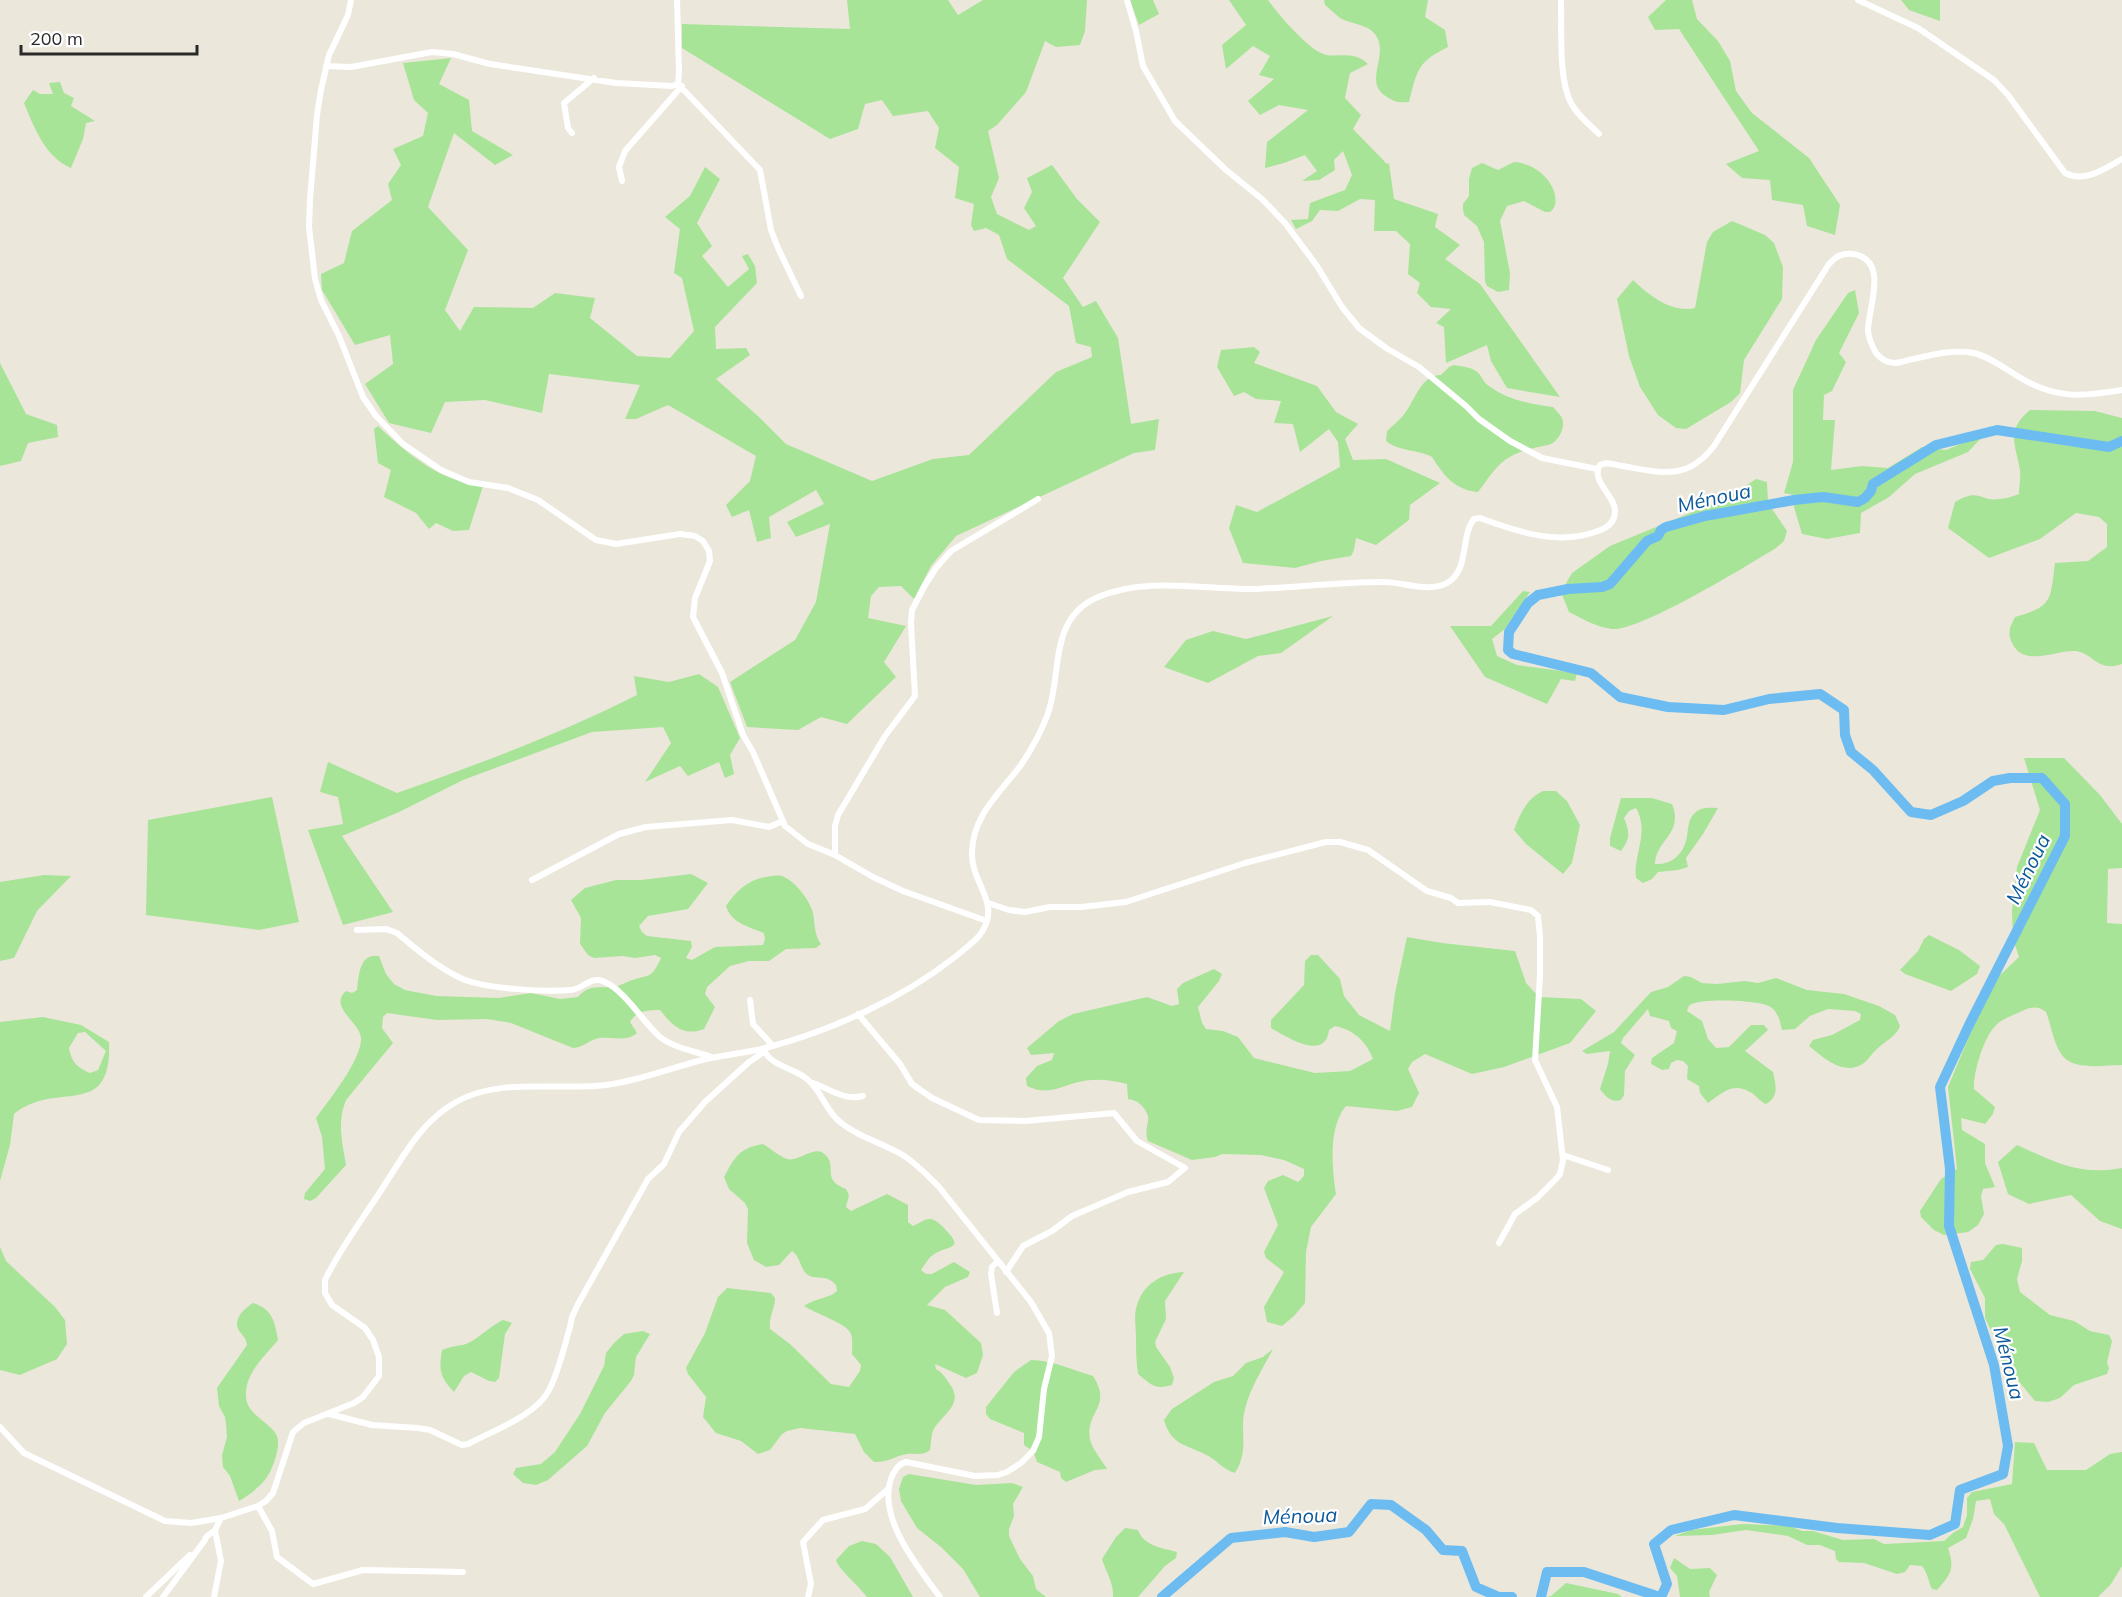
<svg xmlns="http://www.w3.org/2000/svg" width="2122" height="1597" font-family="Mulish,sans-serif">
<style>
.green{fill:#a7e497;fill-rule:evenodd}
.lines{fill:none;stroke-linecap:round;stroke-linejoin:round}
.river{stroke:#6cbcf1;stroke-width:10}
.minor{stroke:#fff;stroke-width:6}
.labels{text-anchor:middle;stroke-width:4.5;stroke-linejoin:round;paint-order:stroke}
.water-label{font-size:20px;font-style:italic;fill:#0b589d;stroke:#fff}
</style>
<rect width="100%" height="100%" fill="#ece7db"/>
<path class="green" d="M847,0h101l10,15 25,-15h104l-2,31 -5,14 -24,2 -11,-6 -19,51 -29,33 -9,6 11,47 -8,19 6,17 32,16 7,-4 -12,-18 8,-16 -5,-14 25,-13 25,34 23,23 -37,56 20,29 13,-6 22,37 13,86 28,-5 -4,31 -21,3 -178,83 -25,30 -17,33 -13,-13 -22,1 -8,9 -3,22 38,8 -22,36 12,15 -49,47 -26,-7 -23,13 -51,-3 -17,-45 65,-42 21,-38 14,-78 -34,13 -9,-15 37,-18 -8,-14 -47,27 2,21 -14,4 -8,-32 -17,7 -6,-12 24,-24 6,-25 -88,-51 -32,14h-11l15,-34 -91,-11 -7,39 -57,-13 -40,2 -14,31 -42,-10 -24,-39 28,-20 -3,-29 -35,10 -33,-55 -1,-16 23,-11 8,-32 40,-31 -4,-16 13,-19 -8,-16 30,-13 5,-23 -14,-13 -11,-37 48,-5 -12,26 30,16 3,31 41,24 -18,10 -41,-32 -26,74 40,43 -23,60 15,21 14,-24 59,1 22,-15 40,5 -5,20 47,38 33,2 24,-27 -12,-53 -8,-5 6,-44 -15,-12 25,-21 15,-29 15,12 -23,44 15,23 -10,10 26,31 21,-18 -7,-13 6,-2 7,12 2,17 -42,44 1,22 30,-1 4,7 -34,24 43,38 27,27 86,37 61,-22 36,-4 87,-83 36,-15 -1,-10 -15,-4 -7,-37 -62,-47 -8,-24 -13,-7 -12,3 -3,-6 3,-21 -19,-6 4,-31 -24,-19 4,-20 -11,-17 -35,5 -11,-16 -17,4 -7,25 -28,10 -148,-91v-24l168,5z
M1130,0h23l6,14 -20,11z
M1229,0h39c9,13 37,45 51,52 15,9 32,-4 49,12l-18,9 -5,25 16,17 -8,14 34,35 2,-1 5,36 44,15 -3,13 25,18 -15,14 35,25 80,113 -53,-9 -16,-27 -4,-16 -41,18 -2,-36 -8,-4 15,-14 -20,-2 -14,-14 3,-10 -12,-9 2,-30 -14,-13h-22l1,-31 -15,-1 -22,12 -18,-1 -8,11 -16,8 -5,-9 17,-1 2,-16 35,-13 7,-15 -9,-24 -9,9 1,10 -16,10 -17,1 15,-10 -12,-16 -21,8 -19,5 2,-26 41,-32 -29,-5 -19,10 -12,-14 26,-22 -15,-4 11,-19 -17,-10 -27,23 -4,-24 24,-20z
M1324,0h104l-3,17 20,13 3,17c-31,15 -31,24 -39,55 -10,1 -14,0 -22,-5 -26,-15 5,-44 -13,-64 -7,-9 -24,-9 -34,-15 -5,-4 -10,-9 -15,-13z
M1666,0h26l5,19 21,22 12,20 6,30 16,22 57,45 31,47 -5,30 -28,-9 -4,-21 -31,-5 -2,-20 -28,-2 -16,-14 33,-13 -80,-122 -24,1 -7,-13z
M1901,0h39v21l-31,-11z
M60,82l4,11 10,5 -3,8 24,15 -9,2 -3,16 -12,29c-26,-11 -37,-41 -47,-65l9,-13 7,4h13l-4,-11z
M1514,162c18,1 37,15 41,33 1,7 1,12 -5,17h-5l-21,-11 -17,5 -7,15 10,52 -1,17 -11,2 -11,-6 -2,-5 -1,-39 -7,-16 -13,-11 -1,-6v-5l6,-8v-17l3,-11 10,-5 16,7z
M1732,221l33,14 9,8 9,24 -1,32 -38,61 -4,33 -9,9 -45,27 -10,-1 -18,-13 -18,-28 -11,-31 -12,-57 16,-19c17,16 38,33 62,28l12,-66 6,-10z
M1855,290l4,23 -20,40 7,9 -14,29 -8,4 -1,25h12l-4,50 31,-4 26,2 34,-21 24,3 39,-16 -17,18 -53,22 -26,23 -28,16 -1,20 -33,6 -25,-5 -8,-27v-12l-10,-2 9,-31v-72l23,-50 32,-47z
M1254,347l6,5 -6,11 63,23 19,26 22,12 -13,15 8,21 33,-1 54,24 -30,22 -1,15 -33,25 -20,-7 -2,12 -3,6 -30,5 -26,7 -52,-5 -14,-35 7,-23 21,7 83,-45 -2,-25 -9,-13 -29,23 -7,-28 -19,-1 7,-22 -25,-2 -12,-7 -10,4 -17,-29 4,-17z
M0,363l26,51 31,11 1,12 -30,6 -7,18 -21,5z
M1454,365c10,2 20,2 26,10 3,4 5,9 9,11 19,14 41,18 64,21 3,4 7,7 9,11 4,9 -4,25 -14,27 -14,3 -31,6 -43,15 -11,8 -19,22 -27,32 -23,-2 -34,-16 -46,-35 -15,-8 -32,-5 -46,-16l1,-10c6,-6 13,-11 18,-18 10,-13 16,-38 36,-38l8,-8z
M2030,410l65,1 27,7v246c-4,1 -10,3 -14,2 -11,0 -21,-15 -33,-15 -20,-1 -51,17 -63,-8 -5,-10 -2,-17 3,-26 38,-11 35,-16 40,-54l33,-2 19,-14v-23l-8,-7 -23,-4 -36,26 -51,19 -41,-30 7,-26c26,-15 24,0 44,-3 7,0 14,-3 20,-5 0,-8 2,-17 1,-24 -5,-27 -14,-40 10,-60z
M378,426c31,29 61,55 105,60l-14,44 -16,1 -17,-8 -7,6 -13,-16 -32,-16 7,-27 -13,-7 -4,-34z
M1756,479l11,3 1,21 19,28 -3,10 -8,7c-28,17 -137,84 -164,81 -16,-2 -29,-10 -43,-17l-8,-20 11,-19 38,-27 119,-49z
M1523,591l7,1 -25,37 -13,10 5,17 20,9 60,8 -2,8 -14,-2 -14,25 -62,-27 -35,-51h41z
M1333,616l-52,37 -23,3 -50,27 -44,-16 22,-27 27,-9 33,8z
M699,674l19,13 22,51 -10,17 4,19 -9,4 -6,-16 -31,14 -8,-10 -35,16 26,-39 -8,-16 -71,5 -129,48 -64,32 -57,24 51,76 -50,13 -35,-95 35,-6 -5,-27 -18,-5 8,-30 69,31c82,-29 163,-59 240,-98l-3,-19 35,6z
M2024,758h40l36,37 22,29v44l-14,1 -1,54 15,1v141c-19,0 -51,7 -62,-13 -7,-11 -9,-28 -14,-40 -8,-7 -17,-5 -26,0 -9,4 -18,7 -25,14 -11,12 -22,46 -21,63l21,18 -2,7 -8,10 -24,-6 1,12 23,14v19l10,24 -12,2 -2,7 3,18 -6,11 -10,7 -24,3 -10,-5 -13,-13 -1,-6 21,-32 16,-10 -9,-82 25,-60 26,-51 20,-19 -6,-18 -1,-28 5,-44 23,-57z
M1543,791h13l11,10 13,24 -8,38 -9,11 -37,-30 -12,-14c6,-16 13,-32 29,-39z
M272,797l27,125 -40,8 -113,-15 2,-95z
M1621,798h31l20,6c12,30 -16,35 -17,60 13,1 25,-6 30,-20 5,-12 0,-26 14,-34 5,-3 14,-2 19,-2l-15,26 -17,24 2,9 -10,3 -20,2 -6,7 -9,4 -7,-5c-3,-24 14,-45 0,-70l-7,3 -5,7c6,14 6,21 -3,33l-11,-5v-8z
M691,874l17,9 -20,26 -40,7 -9,10 3,6 5,4 44,5 1,6 -6,11 6,2 23,-13 48,-2 2,-6 -1,-6c-15,-6 -33,-10 -38,-27 9,-14 23,-27 40,-29 6,-1 13,-3 18,0 12,5 26,24 29,36 2,10 1,22 8,31l-5,4 -30,1 -17,12h-20l-19,5 -23,21 -2,7 10,13 -11,22c-22,8 -32,-4 -44,-19 -12,0 -24,1 -30,12l7,11c-10,9 -25,4 -37,5 -10,1 -17,10 -27,10l-62,-25 -24,-4 -50,1 -50,-7 -4,4 -1,11 11,15 -47,57c-9,22 -4,41 0,65l-30,33 -6,3 -6,-2 1,-6 20,-24 -3,-32 -6,-19c12,-17 46,-58 45,-80 -1,-16 -33,-31 -15,-47l6,2 5,-3c2,-15 2,-37 22,-34l7,18 8,10 11,6 31,6 63,2 32,-5 29,6 18,-2c12,-15 24,-7 40,-11 5,-2 9,-4 14,-6 19,-6 19,-1 29,-22l-6,-3 -20,3 -13,-2 -28,2 -6,-3 -8,-11 1,-26 -10,-18 14,-12 31,-8h25z
M44,875l27,1 -34,35 -23,47 -14,3v-79z
M1929,935l30,15 21,16 -3,8 -26,17 -46,-17 -5,-4 18,-19 6,-12z
M1407,937l35,6 73,8 11,32 13,14 42,2 15,12 -26,32 -66,24 -32,7 -47,-20 -13,8 -4,7 11,24 -7,14 -15,4 -51,-5c-18,21 -14,62 -10,88l-25,33 -5,25 -1,51 -11,13 -12,10 -15,-4 -3,-15 20,-35 -18,-14 -2,-6 14,-27 -14,-37 4,-7 15,-6 15,7 6,-6v-7l-20,-9 -23,-5 -39,-1 -7,3 -23,3 -44,-19c-6,-16 8,-21 -7,-36 -4,-4 -7,-5 -13,-6l-1,-15c-15,-4 -33,-6 -48,-2 -21,5 -31,14 -52,4l-1,-8 11,-12 15,-6 2,-7 -23,2 -4,-7 32,-27 14,-7 74,-17 25,9 7,-2 -2,-15 6,-6 31,-14 8,5 -3,7 -21,26 4,16 4,6 17,2 15,6 16,21 61,15 35,-2 23,-12c-7,-18 -19,-29 -38,-33l-6,4c-4,32 -42,7 -58,-2v-8l33,-35 1,-24 6,-6h7l22,24 4,17 15,19 31,16 5,-38z
M1684,976l7,1 11,6 15,1 28,-3 13,2 18,-5 31,12 37,4 35,12 16,9 5,11c-4,11 -15,15 -23,23 -5,4 -8,10 -13,14 -20,14 -40,-5 -55,-17l4,-6 19,-5 28,-15 1,-6 -6,-3 -27,-2 -18,7 -15,13 -13,1c-2,-9 -4,-19 -13,-24 -11,-6 -66,-8 -77,-2 -4,2 -3,2 -5,7l15,10 6,18 8,9 13,-1 22,-22h13l4,5 -23,21 28,21c3,13 6,25 -7,32 -7,-3 -10,-9 -16,-12 -17,-10 -28,1 -42,11l-8,-10 -1,-7 -12,-7 1,-13 -5,-5 -6,-1 -6,3 -2,6 -7,1 -11,-6 1,-6 22,-15 3,-12 -6,-3 -2,-7 -19,-5 -2,-7 -25,29 -2,5 14,12 -10,16 -1,24 -3,5c-10,3 -15,-3 -21,-11l8,-25 2,-13 -23,3 -5,-3 32,-19 37,-40 17,-5z
M43,1017l38,8 28,17c3,80 -52,37 -95,72l-4,31 -10,36v-159zM85,1032l21,19 -8,19 -8,3c-13,-6 -18,-10 -21,-25l9,-15z
M763,1144c7,4 16,12 24,15 11,3 27,-13 36,-6 17,12 -4,26 23,36l3,6 -3,12 5,4 36,-17 21,11v17l5,4c13,-6 16,-12 29,0 25,25 7,18 -9,29 -5,3 -9,11 -12,15l5,4h6l22,-12 16,10 -2,5 -23,10 -18,18 18,5 36,33 2,12 -6,18 -11,5 -31,-14 1,5c6,3 9,8 13,14 17,22 -8,31 -16,48 -2,5 -2,13 -3,19 -7,6 -14,3 -23,4 -13,2 -16,8 -33,8l-10,-10 -9,-18 -55,-6 -13,3 -5,3 -12,16 -12,4 -17,-13 -25,-8 -13,-16 3,-20 -18,-23 -2,-6 19,-35 13,-36 9,-9 44,5 4,5c0,12 -6,16 -5,31l20,15 41,40 18,3 11,-16 1,-6 -9,-11c0,-6 1,-15 -1,-20 -4,-11 -35,-20 -47,-28 12,-8 26,-8 33,-15l-1,-6c-11,-12 -18,-4 -28,-10 -8,-5 -7,-18 -16,-24l-13,14 -13,2 -12,-7 -7,-17 1,-34 -3,-6 -16,-14 -5,-12c11,-20 15,-29 39,-33z
M2017,1145c38,17 62,31 105,23v61l-22,-8 -29,-26 -42,9 -21,-10 -10,-32z
M2003,1244l19,4v13l-5,18 3,13 30,23 24,6 16,10 19,4 3,6 -5,22 2,5 -2,6 -33,11 -14,13 -12,4 -13,-1 -34,-41 -2,-13 -14,-29v-20l-15,-29 1,-7 12,-2 13,-15z
M0,1247l6,14 49,46 10,13 2,24 -10,15 -37,16 -20,-5z
M1184,1272l-19,29 1,18 -11,23 1,5 14,20 4,11 -2,7c-18,5 -20,0 -34,-11 -2,-13 -2,-25 -2,-37 0,-9 -2,-20 0,-28 5,-24 25,-36 48,-37z
M253,1303c20,6 22,20 25,37 -13,16 -32,32 -32,54 -1,20 21,26 30,40 6,10 -3,34 -9,43 -7,10 -18,18 -28,24l-9,-25 -7,-9 -1,-12 5,-18 -1,-13 -1,-7 -6,-11 -2,-18 30,-43c-1,-7 -3,-8 -7,-13 -9,-12 4,-23 13,-29z
M503,1320l9,3 -7,11 -6,44 -4,4 -6,-1 -18,-9 -7,4 -10,16c-15,-16 -15,-22 -12,-42 9,-4 17,-4 24,-6 11,-4 24,-18 37,-24z
M643,1331l7,3 -14,23 -2,18 -3,6 -26,32 -18,33 -39,34 -12,5 -13,-2 -10,-9 3,-6 25,-4 14,-12 25,-38 24,-48 2,-13 8,-10 10,-9z
M1273,1349c-10,19 -23,39 -28,60 -6,22 5,40 -10,64 -10,-3 -16,-10 -25,-16 -21,-13 -38,-9 -46,-37l8,-11 42,-27 19,-6 13,-13 17,-6z
M1031,1360c21,0 41,10 62,16 20,31 -8,35 -3,63 2,10 12,21 17,30l-12,1 -29,12 -5,-4 -1,-6 -23,-10 -4,-11 -9,-6v-12l-34,-14 -4,-5v-7l28,-35z
M2015,1442l19,1 13,27h39l24,-16 12,-2v114l-11,18 -13,13h-58l-36,-73 -10,-10 -4,-15 -14,2 -3,18 -7,19 -18,10c7,21 3,26 -11,42l-5,-1c-4,-7 -3,-14 -10,-23l-12,-1 -5,7 -8,2 -33,-11 -25,-1 -3,-3 -1,-8 -15,-6h-13l-19,-9 -42,-6 -34,5 -37,1 16,-6 51,-6 48,2 12,5h11l30,9 31,-1 10,5 60,-3 9,-8 10,-6 4,-12v-17l5,-6 40,-8z
M909,1474l67,11 36,-2 11,4 -10,17 1,12 -5,13v7l11,23 13,17 3,13 10,8h-66l-17,-28 -22,-22 -24,-19 -16,-27 -2,-12 4,-12z
M1125,1528l13,2c6,16 24,18 39,22l-1,6 -11,8 -27,31h-25c1,-14 -7,-25 -11,-38l14,-22z
M862,1541l14,3 14,13 23,40h-46c-7,-10 -29,-28 -31,-37l13,-14z
M1674,1558l16,11 20,-1 7,7 -8,17 1,5h-30l-3,-21 -7,-8z
M1566,1583l52,11 4,3h-76l5,-1z"/>
<g class="lines">
<path class="river" d="M1162,1597l69,-59 54,-6 29,5 35,-5 22,-28 20,1 35,25 17,20 19,1 14,36 23,10h13
M1541,1597l6,-25h37l76,25
M1661,1597l6,-13 -13,-40 17,-14 63,-15 103,13 93,7 25,-11 5,-34 43,-16 5,-28 -14,-81 -45,-139 1,-57 -10,-82 29,-62 96,-189v-32l-23,-26h-32l-17,3 -30,20 -32,14 -20,-3 -38,-42 -22,-18 -6,-17 -1,-25 -24,-16 -51,5 -45,11 -56,-3 -48,-10 -29,-24 -78,-19 -5,-4 1,-18 19,-29 10,-8 30,-6 34,-2 8,-3 37,-43 11,-5 3,-6 5,-3 39,-11 89,-16 29,-3 35,5 7,-4 6,-7 2,-7 63,-39 61,-15 112,17 13,-6"/>
<path class="minor" d="M351,0l-3,15 -19,40 -8,35 -4,25 -7,84 -1,28 6,52 6,21 18,36 24,61 13,19 27,28 38,26 28,12 39,6 30,12 58,40 20,4 64,-10 15,2 8,5 6,10 1,10 -15,37 -2,19 29,56 21,62 10,17 32,74 23,18 27,11 38,22 30,14 84,30
M1127,0l9,31 7,35 32,55 51,49 36,29 23,24 32,43 25,41 17,21 27,20 33,19 47,39 13,13 31,22 32,17 55,11
M1561,0c1,29 -3,78 10,103 6,12 19,22 28,31
M1858,0l60,28 76,52 14,15 57,78c20,10 39,-4 57,-14
M326,66l25,1 81,-15 21,2 37,10 126,19 56,3 6,-2 1,-11 -2,-73
M678,84l82,86 11,60 7,18 23,48
M572,133l-4,-5 -4,-25 30,-25
M622,181l-3,-14 6,-16 57,-65
M835,855v-29l3,-11 47,-79 30,-40 -4,-73 1,-13 13,-25 11,-17 15,-17 87,-52
M532,880l87,-46 27,-7 86,-7 37,7 14,-6
M988,903l21,7 16,2 25,-5h31l45,-5 119,-39 81,-21h14l28,8 59,41 24,7 7,5 32,-1 41,8 7,6 2,21v38l-5,85 22,47 6,53 -3,14 -5,6 -18,18 -22,16 -16,29
M357,930l29,-1 11,4c20,17 44,37 68,47 25,9 79,12 106,10 12,-1 20,-15 34,-8 20,9 38,40 55,55 14,11 35,14 51,20
M750,1000l3,24 20,22
M858,1014l42,50 12,20 20,14 47,22 46,1 89,-8 23,28 48,27 -17,14 -40,10 -56,24 -20,15 -29,15 -17,26
M763,1049c9,18 29,18 44,30 15,12 18,31 33,43 18,15 40,20 61,32 14,8 26,21 38,33l92,115 18,31 3,23 -8,33 -5,48 -6,14 -12,12 -14,9 -9,3 -23,1 -69,-14c-7,2 -9,5 -13,12 -19,40 24,92 47,123
M813,1083c17,6 31,18 50,13
M1563,1155l45,15
M997,1313l-6,-39 1,-7 6,-6
M329,1414l43,11 46,3 12,2 32,15 6,-1c24,-13 69,-29 81,-54 10,-19 15,-43 21,-63l2,-10 6,-13 70,-125 16,-15 15,-32 26,-30 44,-40 15,-10
M0,1427l24,26 141,68 26,2 30,-5 37,-12 8,-5 7,-8 20,-61 11,-9 50,-20 9,-6 16,-21v-19l-6,-17 -8,-12 -33,-23 -7,-12v-13c15,-31 36,-59 55,-88 22,-33 40,-70 76,-90 44,-25 102,-11 150,-17 34,-4 67,-18 100,-26 21,-5 42,-6 63,-12 64,-17 134,-49 186,-90 8,-7 17,-13 24,-21 25,-32 -8,-51 -7,-83 0,-37 28,-60 49,-88 10,-15 20,-33 26,-49 16,-41 0,-97 51,-119 49,-21 107,-7 158,-8 43,-2 85,-7 128,-7 19,0 45,11 63,1 23,-13 13,-47 27,-64l6,-1c38,14 78,28 118,13 9,-3 17,-9 17,-20 0,-16 -25,-30 -15,-46 8,-4 14,0 23,1 39,7 64,15 91,-20l115,-182c7,-8 13,-11 24,-10 37,6 15,53 15,77 1,8 4,15 8,22 6,7 11,10 20,10 25,-5 52,-15 78,-10 16,4 30,15 45,24 36,22 63,20 103,13
M258,1506l14,25 5,26 36,27 50,-14 100,2
M146,1597l44,-42
M163,1597l42,-57 1,-3 9,-7 6,-12
M214,1597l7,-36 -6,-31
M808,1597l3,-13 -8,-42 20,-22 42,-11 23,-20"/>
</g>
<g class="labels">
<g class="water-label">
<text transform="translate(1714 498) rotate(-12)" y="7">Ménoua</text>
<text transform="translate(2028 869) rotate(-64)" y="7">Ménoua</text>
<text transform="translate(2009 1363) rotate(76)" y="7">Ménoua</text>
<text transform="translate(1300 1516) rotate(-2)" y="7">Ménoua</text>
</g>
</g>
<path d="M21 45v9h176v-9" fill="none" stroke="#2a2a2a" stroke-width="3"/>
<text x="30" y="45" font-size="18" fill="#2a2a2a" stroke="#ffffff" stroke-width="4.5" paint-order="stroke">200 m</text>
</svg>
